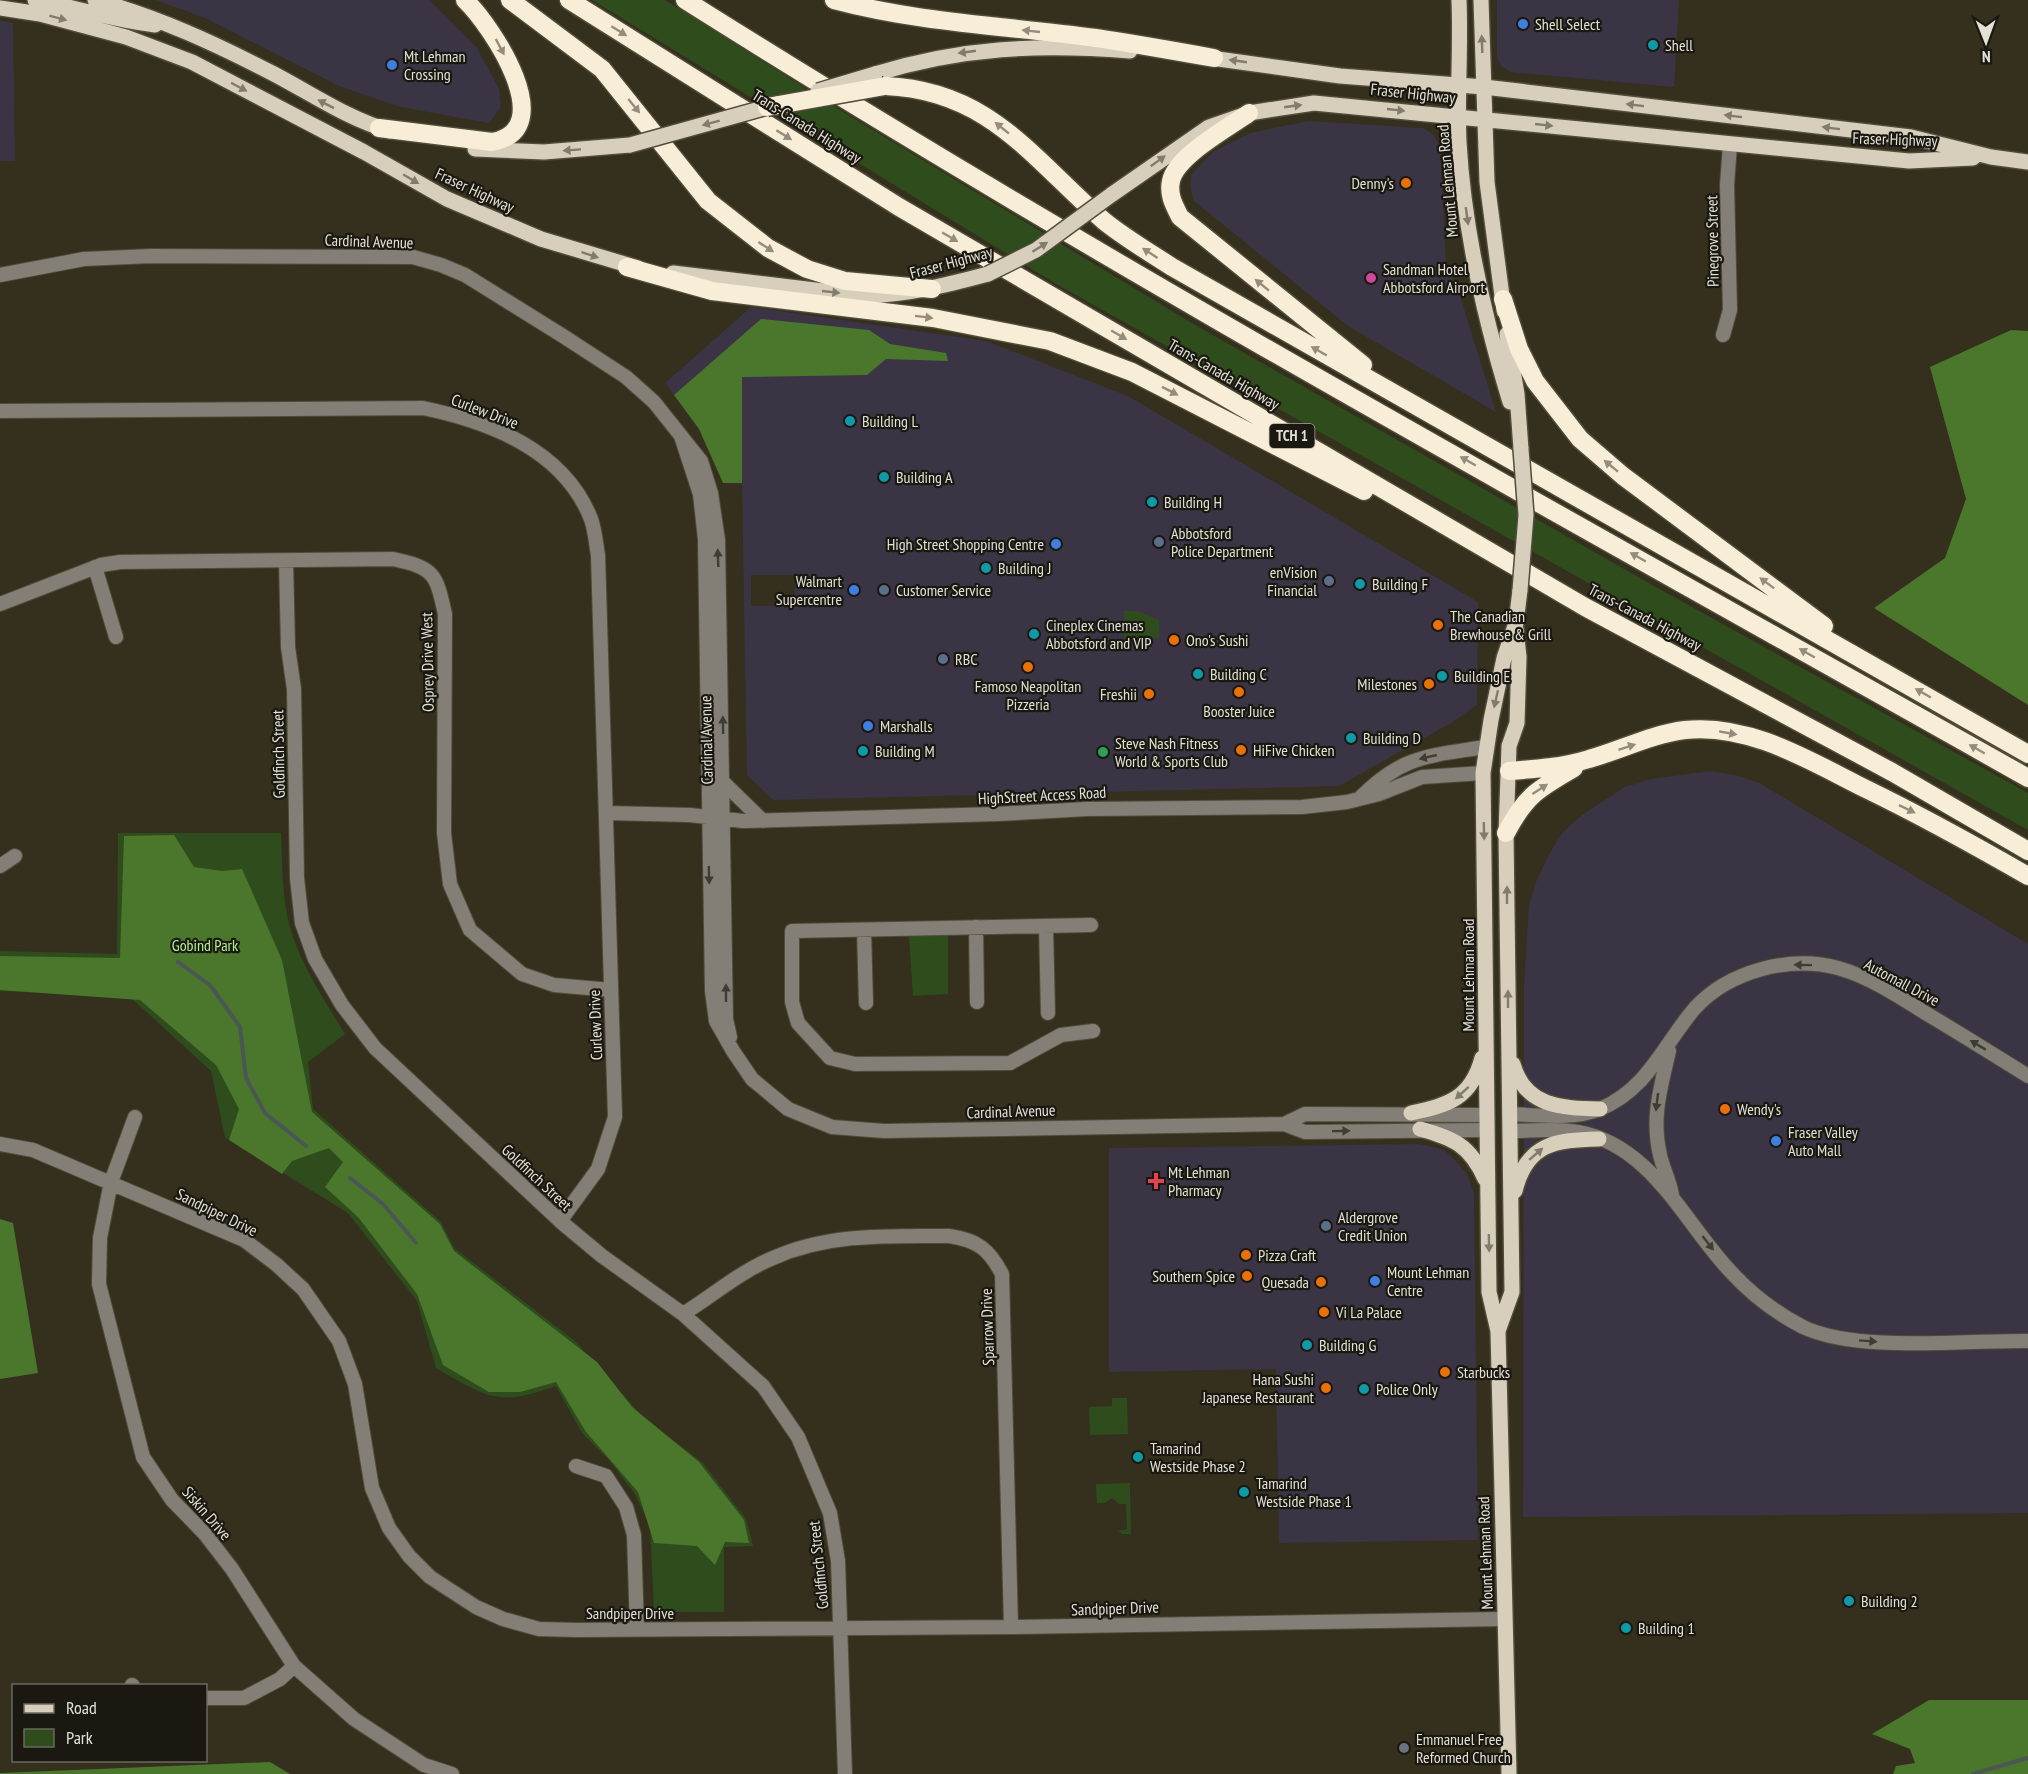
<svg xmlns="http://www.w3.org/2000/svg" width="2028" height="1774" font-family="'PT Sans Narrow',sans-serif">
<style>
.commercial{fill:#3a3445;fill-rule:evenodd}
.green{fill:#2f4c1d}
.forest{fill:#4a772c}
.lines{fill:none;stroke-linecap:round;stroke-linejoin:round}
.stream{stroke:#4c5755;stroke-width:4}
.minor-casing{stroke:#504c3a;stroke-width:16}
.major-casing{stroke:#504c3a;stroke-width:18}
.highway-casing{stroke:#504c3a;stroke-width:21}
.minor{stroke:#837f76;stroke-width:14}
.major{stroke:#d7cebb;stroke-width:15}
.highway{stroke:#f8edd7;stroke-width:18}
.major-bridge-casing{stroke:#504c3a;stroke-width:18;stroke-linecap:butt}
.highway-bridge-casing{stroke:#504c3a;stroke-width:21;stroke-linecap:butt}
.major-bridge{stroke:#d7cebb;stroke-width:15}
.highway-bridge{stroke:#f8edd7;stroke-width:18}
.oneway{fill:#827c6e}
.oneway2{fill:#948d7d}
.oneway3{fill:#3f3c34}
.shop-dot{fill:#3f7fe0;stroke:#1a1810;stroke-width:2}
.culture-dot{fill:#0f9aa8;stroke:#1a1810;stroke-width:2}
.food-dot{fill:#e8710a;stroke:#1a1810;stroke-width:2}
.hotel-dot{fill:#d1479c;stroke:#1a1810;stroke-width:2}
.service-dot{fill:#5c6f8a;stroke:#1a1810;stroke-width:2}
.leisure-dot{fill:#2e9e5b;stroke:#1a1810;stroke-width:2}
.health-dot{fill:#e0444e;stroke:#1a1810;stroke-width:2}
.worship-dot{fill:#6b7280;stroke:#1a1810;stroke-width:2}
.labels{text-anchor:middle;stroke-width:4.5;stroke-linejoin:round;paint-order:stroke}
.shield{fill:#1a1810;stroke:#a7a59a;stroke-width:1.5}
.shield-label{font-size:15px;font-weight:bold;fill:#e3e1d5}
.poi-label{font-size:16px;fill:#e3e1d5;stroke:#1a1810;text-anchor:start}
.street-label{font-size:16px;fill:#e3e1d5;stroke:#1a1810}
.park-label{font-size:16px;fill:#b2f28d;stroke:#1a1810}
</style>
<rect width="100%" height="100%" fill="#34301d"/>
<path class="commercial" d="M156,0h273l48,48 22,41 2,18 -12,16 -89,-16 -61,-21 -134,-68z
M1497,0h182l-5,87 -163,-15 -10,-6 -4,-9z
M0,21l13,2 2,138h-15z
M1308,121l115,7 11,7 6,13 6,113 14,35 36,116 -148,-86 -154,-125 -4,-14 1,-12 22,-23 37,-19z
M751,307l235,34 142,55 350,206 -1,103 -26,18 -112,63 -566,14 -26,-25 -5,-291 -19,-1 -24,-54 -34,-46zM751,575h44v30l-44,1z
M1709,771l26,4 24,8 269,161v569l-505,4 1,-530 5,-82 7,-23 13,-28 14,-22 19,-17 43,-28 27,-8z
M1420,1144l24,6 11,10 13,16 6,17 4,347 -199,3 -3,-174 -167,3v-224z"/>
<path class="green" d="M592,0h73l175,110 350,212 464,264 374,207v37l-970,-545z
M1124,611h13l22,9v18l-35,1z
M118,833h163c1,23 1,47 4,70 6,48 36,91 60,131l-37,28 5,47 128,113 13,26 121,93 68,76 60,46 43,56 7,27 -29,1v65h-65l-5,-3 -4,-83 -15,-32 -26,-34 -27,-27 -26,-47c-59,21 -68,12 -120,-18l-19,-67 -69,-88 -123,-76 -14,-66 -81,-74 -130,-6v-40l117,3z
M948,934v60l-35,2 -4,-60z
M1112,1398h15l1,36 -38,1 -1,-28 23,-1z
M1130,1483l1,51h-9l-4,-3 9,-2 -1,-25h-7l-7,-6 -7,5h-8l-1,-19z"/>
<path class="forest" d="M761,319l108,11 21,14 56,9 2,8 -62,-2 -19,16 -125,2v106h-19l-24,-54 -25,-34z
M2011,330l17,1v374l-154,-97 71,-50 21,-59 -36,-132z
M174,835l20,32 28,4 20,-2 40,91 30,152 128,112 14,27 143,111 35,45 67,55 45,58 5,23 -24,-1 -10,23 -18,-19 -43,-3 -16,-51 -52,-60 -30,-50 -36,10h-31l-46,-27 -26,-71 -59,-77 -33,-30 18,-25 -14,-14 -37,13 -10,13 -53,-34 10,-31 -23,-44 -76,-65 -140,-10v-34l120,2 4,-122z
M0,1219l13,4 25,150 -38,6z
M1929,1700h99v74h-135l3,-8 19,-3 -5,-14 -38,-15z
M270,1762l20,12h-290v-1z"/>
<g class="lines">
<path class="stream" d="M178,962l32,23 30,42 6,51 19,35 41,33
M350,1178l33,26 33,39
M1973,1774l55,-16"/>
<defs>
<path id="minor" d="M0,275l84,-16 67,-3 262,1 28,8 24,10 98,61 63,41 28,25 47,59 10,32 7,47 8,479 4,18
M1723,335l7,-25 -3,-125 3,-40
M0,411l423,-3c67,14 141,42 168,111 4,11 5,25 7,36l17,562 -17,52 -38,52
M681,436l19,58 5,45 7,452 4,30 17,30 19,28 36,30 44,18 52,4 400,-7 21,8 182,-2
M286,561l2,86 6,42 3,189 5,45 13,36 27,46 33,43 185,173 42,35 81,58 80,72 35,51 32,76 8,48 7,213
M95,567l21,70
M0,604l101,-39 19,-3 273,-3c42,9 43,15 52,55l-1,219 6,51 20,46 52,44 32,11 57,5
M724,783l39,38
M1361,797c42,-42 68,-41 124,-50
M606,813l84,2 53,6 255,-7 89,-5 215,-2 45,-5 32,-8 43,-17 61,-4
M0,866l15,-10
M1091,925l-299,6v71l6,21 32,35 25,6 155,-1 51,-28 32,-4
M1046,926l2,87
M976,927l1,75
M864,930l2,73
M1669,1051c-8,36 -18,66 -9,104 3,14 10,26 12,40
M1509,1114c29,1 64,6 91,-5 48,-20 64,-65 95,-101 34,-37 95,-53 143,-40 32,9 62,29 89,46 34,20 67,41 101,62
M135,1117l-24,65 -11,56 -1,46 44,173 29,43 33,34 27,35 62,97 60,53 70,46 28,9
M1284,1124l21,-10 182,1
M1510,1131c22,0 46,-3 68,1 74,13 107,92 153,140 21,23 45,41 72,55 55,26 163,13 225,14
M0,1144l33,6 211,90 33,25 26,24 36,52 16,43 17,104 17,40 20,28 21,21 46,30 27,12 36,10 38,1 434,-3 494,-8
M683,1314c29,-18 58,-43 90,-56 56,-25 116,-22 176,-22 28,4 40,13 53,38l9,353
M576,1466l30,10 20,31 8,28 3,95
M132,1685l1,1
M206,1698h38l36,-19 14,-13"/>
<path id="major" d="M35,0c41,7 80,21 120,25
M95,0c63,17 121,44 179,74 38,20 74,45 116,57
M1459,0c2,47 -2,95 0,142 5,89 25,175 51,260
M1481,0l6,182 17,129
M0,8l40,6 86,23 66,25 172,90 83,47 94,40 97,29
M1204,57l136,19 144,11 427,50 80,20 37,5
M875,74c88,-27 164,-30 255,-23
M475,149l69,3 86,-7
M1111,195l98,-68 40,-14 65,-10 595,58 64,-3
M673,273l192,23c43,-1 82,-11 123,-22
M1507,334l10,60 4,55
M1513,1064c12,43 48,44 87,45
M1411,1113c37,-8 60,-14 71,-55
M1420,1129c33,9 50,16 65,50
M1515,1191c12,-48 40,-51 84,-52
M1498,1331l14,-39 -6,-459 3,-87 8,-23 2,-66 -3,-28
M1509,1774l-11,-443 -9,-39 -6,-519 8,-53 13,-62 12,-35 4,-33"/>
<path id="highway" d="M510,0l92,69 106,132 60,47 39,21 38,12 87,8
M569,0l330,207 686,400 307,165 136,79
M685,0c437,276 893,524 1343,778
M834,0c86,23 175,26 262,38 40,6 79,13 118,20
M885,86c104,4 147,72 219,135 21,17 45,31 68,46l856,487
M1249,113c-21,15 -73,43 -78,68 -3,14 3,24 9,36l183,148
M379,128l113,14c69,-12 0,-116 -27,-142
M627,267l85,24 221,27 117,23 82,31 232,119
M1503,299l16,50 16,32 45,58 43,37 201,150
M1509,771c27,-2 54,-4 80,-12 32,-9 63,-25 96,-29 64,-7 125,31 179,58 56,27 110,57 164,88
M1506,833c20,-38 32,-44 68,-65"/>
</defs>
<use href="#minor" class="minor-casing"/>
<use href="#major" class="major-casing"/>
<use href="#highway" class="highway-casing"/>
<use href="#minor" class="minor"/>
<use href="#major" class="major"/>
<use href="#highway" class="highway"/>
<defs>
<path id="major-bridge" d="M818,91l57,-17
M630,145l148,-41
M988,274l48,-24 75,-55
M1520,590l6,-75 -5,-66"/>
<path id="highway-bridge" d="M767,107l118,-21"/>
</defs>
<use href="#major-bridge" class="major-bridge-casing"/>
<use href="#highway-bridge" class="highway-bridge-casing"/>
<use href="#major-bridge" class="major-bridge"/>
<use href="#highway-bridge" class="highway-bridge"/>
</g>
<defs><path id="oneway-solid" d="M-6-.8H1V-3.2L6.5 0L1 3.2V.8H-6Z" transform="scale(1.5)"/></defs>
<g class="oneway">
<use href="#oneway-solid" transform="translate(58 18) rotate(15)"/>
<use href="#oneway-solid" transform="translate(1482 44) rotate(-92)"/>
<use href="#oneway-solid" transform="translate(967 52) rotate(172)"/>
<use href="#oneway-solid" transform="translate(1238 61) rotate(-172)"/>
<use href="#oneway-solid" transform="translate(239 87) rotate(28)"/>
<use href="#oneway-solid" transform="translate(326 104) rotate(-153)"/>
<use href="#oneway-solid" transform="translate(1635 105) rotate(-173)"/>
<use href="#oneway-solid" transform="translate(1293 106) rotate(-8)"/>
<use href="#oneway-solid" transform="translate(1396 110) rotate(6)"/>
<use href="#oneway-solid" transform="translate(1733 116) rotate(-173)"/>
<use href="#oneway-solid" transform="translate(711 123) rotate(165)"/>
<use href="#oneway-solid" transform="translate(1544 125) rotate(6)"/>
<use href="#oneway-solid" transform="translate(1831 128) rotate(-173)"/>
<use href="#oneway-solid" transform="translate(572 150) rotate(176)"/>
<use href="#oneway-solid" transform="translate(1158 161) rotate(-36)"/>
<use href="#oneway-solid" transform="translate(411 179) rotate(30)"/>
<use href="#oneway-solid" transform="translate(1467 216) rotate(82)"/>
<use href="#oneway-solid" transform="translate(1040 247) rotate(-32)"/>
<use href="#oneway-solid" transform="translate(590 255) rotate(18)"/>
<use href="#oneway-solid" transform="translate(831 292) rotate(6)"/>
<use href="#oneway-solid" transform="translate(1496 699) rotate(103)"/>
<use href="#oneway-solid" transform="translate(1484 831) rotate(89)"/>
<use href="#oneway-solid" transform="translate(1507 895) rotate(-90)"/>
<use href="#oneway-solid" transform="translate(1508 999) rotate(-90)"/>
<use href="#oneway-solid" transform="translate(1462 1093) rotate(138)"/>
<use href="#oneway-solid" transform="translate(1536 1154) rotate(-41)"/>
<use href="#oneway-solid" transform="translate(1489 1243) rotate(89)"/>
</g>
<g class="oneway2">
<use href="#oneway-solid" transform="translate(619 31) rotate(32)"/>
<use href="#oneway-solid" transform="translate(1031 31) rotate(-174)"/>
<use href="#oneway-solid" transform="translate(500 47) rotate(62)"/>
<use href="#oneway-solid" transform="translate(634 106) rotate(51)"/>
<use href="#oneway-solid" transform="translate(1002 128) rotate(-141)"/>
<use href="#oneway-solid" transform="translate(784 135) rotate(32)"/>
<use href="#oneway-solid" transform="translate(950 237) rotate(30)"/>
<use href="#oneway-solid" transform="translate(766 247) rotate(33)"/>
<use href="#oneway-solid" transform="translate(1150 253) rotate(-147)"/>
<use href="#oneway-solid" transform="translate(1262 285) rotate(-141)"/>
<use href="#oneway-solid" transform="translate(924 317) rotate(7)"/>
<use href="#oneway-solid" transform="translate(1119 335) rotate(30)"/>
<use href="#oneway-solid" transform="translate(1319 351) rotate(-150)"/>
<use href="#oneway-solid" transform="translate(1170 391) rotate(27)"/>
<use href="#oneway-solid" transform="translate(1468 461) rotate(-150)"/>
<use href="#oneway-solid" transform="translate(1611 466) rotate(-141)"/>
<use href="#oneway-solid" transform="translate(1638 557) rotate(-150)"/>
<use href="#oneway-solid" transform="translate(1767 583) rotate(-143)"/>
<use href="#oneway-solid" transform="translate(1807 653) rotate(-150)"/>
<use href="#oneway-solid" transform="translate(1923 693) rotate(-150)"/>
<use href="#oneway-solid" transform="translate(1728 733) rotate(10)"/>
<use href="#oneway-solid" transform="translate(1627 747) rotate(-18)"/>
<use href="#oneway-solid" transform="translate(1977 749) rotate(-150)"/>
<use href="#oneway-solid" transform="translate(1540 789) rotate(-33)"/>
<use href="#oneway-solid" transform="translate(1907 809) rotate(26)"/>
</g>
<g class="oneway3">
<use href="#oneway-solid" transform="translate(718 558) rotate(-92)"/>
<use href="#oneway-solid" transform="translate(723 725) rotate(-91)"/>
<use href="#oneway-solid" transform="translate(1428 757) rotate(167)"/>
<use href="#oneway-solid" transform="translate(709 875) rotate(89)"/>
<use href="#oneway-solid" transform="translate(1803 965) rotate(-179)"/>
<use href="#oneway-solid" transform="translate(726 993) rotate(-90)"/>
<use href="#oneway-solid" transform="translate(1978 1045) rotate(-149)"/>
<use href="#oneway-solid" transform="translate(1657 1102) rotate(97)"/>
<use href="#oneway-solid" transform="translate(1341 1131) rotate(-1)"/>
<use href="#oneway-solid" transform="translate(1708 1243) rotate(52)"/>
<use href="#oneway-solid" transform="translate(1868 1341) rotate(4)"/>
</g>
<g class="shop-dot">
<circle cx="1523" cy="24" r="6"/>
<circle cx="392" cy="65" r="6"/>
<circle cx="1056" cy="544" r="6"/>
<circle cx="854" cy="590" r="6"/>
<circle cx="868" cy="726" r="6"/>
<circle cx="1776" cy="1141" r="6"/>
<circle cx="1375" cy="1281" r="6"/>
</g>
<g class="culture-dot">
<circle cx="1653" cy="45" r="6"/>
<circle cx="850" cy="421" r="6"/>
<circle cx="884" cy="477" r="6"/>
<circle cx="1152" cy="502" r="6"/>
<circle cx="986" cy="568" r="6"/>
<circle cx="1360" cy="584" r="6"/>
<circle cx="1034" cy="634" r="6"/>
<circle cx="1198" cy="674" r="6"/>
<circle cx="1442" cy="676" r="6"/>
<circle cx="1351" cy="738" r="6"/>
<circle cx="863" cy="751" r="6"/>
<circle cx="1307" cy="1345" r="6"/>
<circle cx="1364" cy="1389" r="6"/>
<circle cx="1138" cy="1457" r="6"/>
<circle cx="1244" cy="1492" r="6"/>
<circle cx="1849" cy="1601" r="6"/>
<circle cx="1626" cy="1628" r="6"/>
</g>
<g class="food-dot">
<circle cx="1406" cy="183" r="6"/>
<circle cx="1438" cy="625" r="6"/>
<circle cx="1174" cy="640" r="6"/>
<circle cx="1028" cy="667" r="6"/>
<circle cx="1429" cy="684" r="6"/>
<circle cx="1239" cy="692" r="6"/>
<circle cx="1149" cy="694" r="6"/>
<circle cx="1241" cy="750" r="6"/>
<circle cx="1725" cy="1109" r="6"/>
<circle cx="1246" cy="1255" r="6"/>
<circle cx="1247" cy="1276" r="6"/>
<circle cx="1321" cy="1282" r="6"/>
<circle cx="1324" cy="1312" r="6"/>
<circle cx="1445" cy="1372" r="6"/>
<circle cx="1326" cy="1388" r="6"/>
</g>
<circle class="hotel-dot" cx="1371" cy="278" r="6"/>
<g class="service-dot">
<circle cx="1159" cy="542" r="6"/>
<circle cx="1329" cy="581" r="6"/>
<circle cx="884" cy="590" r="6"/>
<circle cx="943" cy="659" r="6"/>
<circle cx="1326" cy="1226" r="6"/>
</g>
<circle class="leisure-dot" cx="1103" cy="752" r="6"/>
<path class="health-dot" d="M1153 1172h6v6h6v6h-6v6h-6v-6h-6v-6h6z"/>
<circle class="worship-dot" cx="1404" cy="1748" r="6"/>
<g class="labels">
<rect class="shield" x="1269.5" y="424" width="45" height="24" rx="4.5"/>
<g class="shield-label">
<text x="1292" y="441">TCH 1</text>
</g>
<g class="poi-label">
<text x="1535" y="30">Shell Select</text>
<text x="1665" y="51">Shell</text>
<text x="404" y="62">Mt Lehman<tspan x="404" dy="18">Crossing</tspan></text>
<text x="1394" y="189" text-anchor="end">Denny's</text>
<text x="1383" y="275">Sandman Hotel<tspan x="1383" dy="18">Abbotsford Airport</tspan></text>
<text x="862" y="427">Building L</text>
<text x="896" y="483">Building A</text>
<text x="1164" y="508">Building H</text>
<text x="1171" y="539">Abbotsford<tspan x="1171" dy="18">Police Department</tspan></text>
<text x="1044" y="550" text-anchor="end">High Street Shopping Centre</text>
<text x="998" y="574">Building J</text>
<text x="1317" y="578" text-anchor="end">enVision<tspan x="1317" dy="18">Financial</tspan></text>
<text x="842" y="587" text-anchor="end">Walmart<tspan x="842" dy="18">Supercentre</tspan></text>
<text x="1372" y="590">Building F</text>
<text x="896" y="596">Customer Service</text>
<text x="1450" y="622">The Canadian<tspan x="1450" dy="18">Brewhouse &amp; Grill</tspan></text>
<text x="1046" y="631">Cineplex Cinemas<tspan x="1046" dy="18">Abbotsford and VIP</tspan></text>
<text x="1186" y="646">Ono's Sushi</text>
<text x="955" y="665">RBC</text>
<text x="1210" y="680">Building C</text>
<text x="1454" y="682">Building E</text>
<text x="1417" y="690" text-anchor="end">Milestones</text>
<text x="1028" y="692" text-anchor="middle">Famoso Neapolitan<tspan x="1028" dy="18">Pizzeria</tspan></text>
<text x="1137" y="700" text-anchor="end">Freshii</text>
<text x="1239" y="717" text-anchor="middle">Booster Juice</text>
<text x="880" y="732">Marshalls</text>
<text x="1363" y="744">Building D</text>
<text x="1115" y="749">Steve Nash Fitness<tspan x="1115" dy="18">World &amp; Sports Club</tspan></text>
<text x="1253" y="756">HiFive Chicken</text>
<text x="875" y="757">Building M</text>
<text x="1737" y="1115">Wendy's</text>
<text x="1788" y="1138">Fraser Valley<tspan x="1788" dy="18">Auto Mall</tspan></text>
<text x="1168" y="1178">Mt Lehman<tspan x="1168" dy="18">Pharmacy</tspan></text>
<text x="1338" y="1223">Aldergrove<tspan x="1338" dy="18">Credit Union</tspan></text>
<text x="1258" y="1261">Pizza Craft</text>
<text x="1387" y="1278">Mount Lehman<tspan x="1387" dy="18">Centre</tspan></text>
<text x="1235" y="1282" text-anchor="end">Southern Spice</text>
<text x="1309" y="1288" text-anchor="end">Quesada</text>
<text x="1336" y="1318">Vi La Palace</text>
<text x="1319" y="1351">Building G</text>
<text x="1457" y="1378">Starbucks</text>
<text x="1314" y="1385" text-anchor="end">Hana Sushi<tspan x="1314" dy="18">Japanese Restaurant</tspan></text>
<text x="1376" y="1395">Police Only</text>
<text x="1150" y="1454">Tamarind<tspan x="1150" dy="18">Westside Phase 2</tspan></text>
<text x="1256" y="1489">Tamarind<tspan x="1256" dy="18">Westside Phase 1</tspan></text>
<text x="1861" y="1607">Building 2</text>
<text x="1638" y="1634">Building 1</text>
<text x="1416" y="1745">Emmanuel Free<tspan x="1416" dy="18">Reformed Church</tspan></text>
</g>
<g class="street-label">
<text transform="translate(1413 93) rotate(6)" y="6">Fraser Highway</text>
<text transform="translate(807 126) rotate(32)" y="6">Trans-Canada Highway</text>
<text transform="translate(1895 139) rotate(2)" y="6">Fraser Highway</text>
<text transform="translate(1447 181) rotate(-95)" y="6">Mount Lehman Road</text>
<text transform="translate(475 190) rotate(25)" y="6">Fraser Highway</text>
<text transform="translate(369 241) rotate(2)" y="6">Cardinal Avenue</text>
<text transform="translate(1712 241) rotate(-91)" y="6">Pinegrove Street</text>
<text transform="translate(951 262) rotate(-15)" y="6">Fraser Highway</text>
<text transform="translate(1224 374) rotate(30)" y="6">Trans-Canada Highway</text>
<text transform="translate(485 411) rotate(21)" y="6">Curlew Drive</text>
<text transform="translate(1645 617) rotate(28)" y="6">Trans-Canada Highway</text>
<text transform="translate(427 662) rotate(-91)" y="6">Osprey Drive West</text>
<text transform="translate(706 740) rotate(-91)" y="6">Cardinal Avenue</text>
<text transform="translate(278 754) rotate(-91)" y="6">Goldfinch Street</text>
<text transform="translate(1042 795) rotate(-3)" y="6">HighStreet Access Road</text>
<text transform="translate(1468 975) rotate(-90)" y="6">Mount Lehman Road</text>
<text transform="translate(1902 982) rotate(28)" y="6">Automall Drive</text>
<text transform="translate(595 1025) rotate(-92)" y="6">Curlew Drive</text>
<text transform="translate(1011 1111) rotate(-2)" y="6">Cardinal Avenue</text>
<text transform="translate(537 1177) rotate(43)" y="6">Goldfinch Street</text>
<text transform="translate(217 1212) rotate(26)" y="6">Sandpiper Drive</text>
<text transform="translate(987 1327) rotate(-92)" y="6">Sparrow Drive</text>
<text transform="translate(207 1513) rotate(49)" y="6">Siskin Drive</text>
<text transform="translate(1485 1553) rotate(-92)" y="6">Mount Lehman Road</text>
<text transform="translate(818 1565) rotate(-96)" y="6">Goldfinch Street</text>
<text transform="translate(1115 1608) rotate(-2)" y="6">Sandpiper Drive</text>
<text x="630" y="1619">Sandpiper Drive</text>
</g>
<g class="park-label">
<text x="205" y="951">Gobind Park</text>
</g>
</g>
<rect x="12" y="1684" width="195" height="78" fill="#1a1810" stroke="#6a685f" stroke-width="1.5"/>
<rect x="24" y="1704" width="30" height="9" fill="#d7cebb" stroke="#6a685f" stroke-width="1.5"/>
<text x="66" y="1714" font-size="18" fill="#e3e1d5">Road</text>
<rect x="24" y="1729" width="30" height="18" fill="#2f4c1d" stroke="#6a685f" stroke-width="1.5"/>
<text x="66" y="1744" font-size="18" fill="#e3e1d5">Park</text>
<g transform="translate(1986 42) rotate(179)" stroke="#1a1810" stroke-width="4.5" paint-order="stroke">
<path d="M0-4.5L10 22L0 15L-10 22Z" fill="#e3e1d5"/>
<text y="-9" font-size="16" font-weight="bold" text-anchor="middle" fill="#e3e1d5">N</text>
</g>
</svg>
